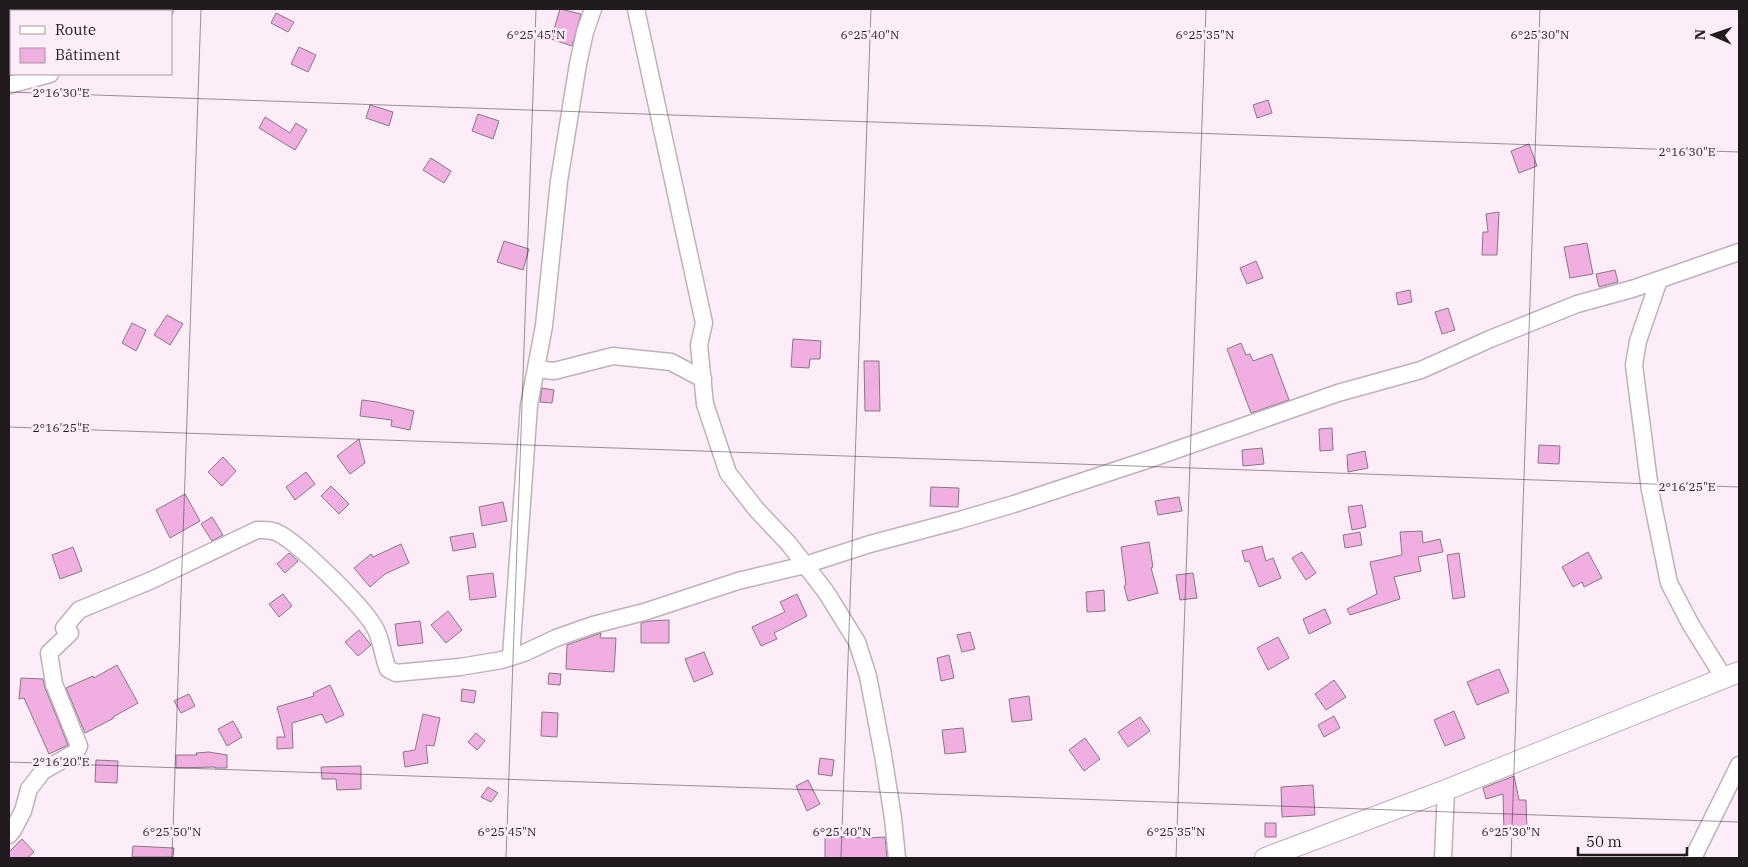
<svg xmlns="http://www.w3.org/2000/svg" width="1748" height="867" font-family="'IBM Plex Serif',serif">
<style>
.building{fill:#f0aee1;stroke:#877883}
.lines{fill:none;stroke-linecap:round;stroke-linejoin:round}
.minor-casing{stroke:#bfb0bb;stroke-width:19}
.tertiary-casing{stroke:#bfb0bb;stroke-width:22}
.minor{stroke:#fff;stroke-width:16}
.tertiary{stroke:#fff;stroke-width:20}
.ticks{fill:none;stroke:#211b1f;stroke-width:1;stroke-opacity:0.45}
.ticks-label{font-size:12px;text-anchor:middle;fill:#211b1f;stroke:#fdedf9;stroke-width:5;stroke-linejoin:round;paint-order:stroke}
</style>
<rect width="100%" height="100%" fill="#fdedf9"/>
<path class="building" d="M560,9l21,5 -9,32 -21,-7z
M276,13l18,9 -6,10 -17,-9z
M299,47l17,8 -8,17 -17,-8z
M1268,100l4,13 -15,5 -4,-13z
M370,105l23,7 -4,14 -23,-8z
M478,114l21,7 -6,18 -21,-8z
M265,117l25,16 6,-10 11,7 -12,20 -36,-22z
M1529,144l8,22 -18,7 -8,-22z
M431,158l20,13 -7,12 -21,-13z
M1499,212l-2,43h-15l1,-23h5l-2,-18z
M504,241l25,8 -6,21 -26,-8z
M1587,243l6,31 -23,4 -6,-31z
M1256,261l7,17 -16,6 -7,-16z
M1615,270l3,12 -19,5 -3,-13z
M1410,290l2,12 -14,3 -2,-12z
M1448,308l7,22 -13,4 -7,-22z
M167,315l16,9 -13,21 -16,-10z
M132,323l14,7 -10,21 -14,-8z
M793,339l28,2 -1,18h-10l-1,9 -18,-1z
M1241,343l5,12 4,-1 3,7 19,-7 17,46 -38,13 -24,-64z
M864,361h15l1,50h-15z
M542,388l12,2 -2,13 -12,-1z
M362,400l15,2 37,9 -4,19 -19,-4 1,-6 -32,-4z
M1332,428l1,22 -13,1 -1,-22z
M359,439l6,24 -15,11 -13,-18z
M1539,445l21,1 -1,18 -21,-1z
M1262,448l2,16 -21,2 -1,-16z
M1365,451l3,17 -20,4 -1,-17z
M223,457l13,14 -14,15 -14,-14z
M306,472l9,12 -20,16 -9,-13z
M331,486l18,18 -10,10 -18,-18z
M931,487l28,1 -1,19 -28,-1z
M185,494l15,27 -30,17 -14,-28z
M1179,497l3,14 -24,4 -3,-14z
M503,502l4,19 -25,5 -3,-19z
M1362,505l4,22 -14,3 -4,-23z
M212,517l11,18 -11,6 -11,-17z
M1422,531l1,12 17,-4 3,13 -25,5 3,14 -27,6 6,22 -50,16 -3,-6 30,-15 -7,-32 32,-7 -2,-23z
M1360,532l2,13 -17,3 -2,-13z
M473,533l3,14 -23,4 -3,-14z
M1149,542l4,25 -2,1 7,25 -30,8 -4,-15 2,-1 -5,-38z
M401,544l8,19 -24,11 -15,13 -16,-19 17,-14 2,3z
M1262,546l4,15 7,-3 8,20 -22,9 -10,-26 -4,1 -3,-11z
M73,547l9,24 -22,8 -8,-24z
M1302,552l14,21 -10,7 -14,-22z
M1588,552l14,26 -18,9 -2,-5 -9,5 -11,-20z
M289,553l9,8 -13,12 -8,-9z
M1459,553l6,44 -12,2 -6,-44z
M493,573l3,24 -26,3 -3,-24z
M1193,573l4,25 -17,2 -4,-25z
M1104,590l1,21 -18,1 -1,-20z
M283,594l9,12 -13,11 -10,-13z
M797,594l10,22 -33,17 3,6 -16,7 -9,-19 33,-15 -5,-10z
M1325,609l6,14 -22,11 -6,-15z
M448,611l14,19 -16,13 -15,-18z
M669,620v23h-28v-20l9,-2z
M420,621l3,22 -25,3 -3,-22z
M359,630l12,15 -13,11 -13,-14z
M970,632l5,17 -13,3 -5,-17z
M601,633l-1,5h16l-2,34 -48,-3 1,-24z
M1278,637l11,21 -21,12 -11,-22z
M704,652l9,22 -19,8 -9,-23z
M949,655l5,23 -13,3 -4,-23z
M117,665l21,38 -25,14 1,1 -29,15 -19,-45 27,-12 1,2z
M1499,669l10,23 -32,13 -10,-23z
M549,673l12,1 -1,11 -12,-1z
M21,678l22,1 2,9 23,57 -19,9 -25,-56 -5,1z
M1334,680l12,17 -20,13 -11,-16z
M330,685l14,30 -18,8 -4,-9 -30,9 1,25 -16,1v-12h8l-8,-30 37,-11 -1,-3z
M462,689l14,2 -2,12 -13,-2z
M189,694l6,12 -14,7 -7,-12z
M1029,696l3,24 -20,2 -3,-23z
M1454,711l11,27 -20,8 -11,-26z
M542,712l16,1 -1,24 -16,-1z
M423,714l17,4 -6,28 -8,-1 2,18 -23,4 -2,-15 12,-2z
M1334,716l6,12 -16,9 -6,-12z
M1140,717l10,14 -22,16 -10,-15z
M233,721l9,16 -15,9 -9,-17z
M963,728l3,24 -21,2 -3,-24z
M476,733l9,8 -8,9 -9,-8z
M1085,738l15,21 -16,12 -15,-21z
M209,752l18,3v13h-12v-1l-39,1v-13h21l-1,-2z
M820,758l14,2 -2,16 -14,-2z
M96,760l22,1 -1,22 -22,-1z
M361,766v23l-24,1 -1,-11h-14l-1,-12z
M1514,776l5,24h7l1,31 -23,1 -1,-38 -17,5 -3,-11z
M808,780l12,24 -13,7 -11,-25z
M1313,785l2,30 -33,2 -1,-30z
M488,787l10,6 -7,9 -10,-5z
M1265,823h11v14h-11z
M825,836l40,2 20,-1 2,21h-62z
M22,839l12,13 -7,6h-18v-6z
M133,846l41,2 -1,9h-41z"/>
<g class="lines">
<defs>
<path id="minor" d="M636,9l68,314 -5,22 6,59 23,69 28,36 33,35 37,48 31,50 11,34 15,79 10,63 4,40
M164,11l1,-2
M9,85l41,-11
M1659,280l-21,61 -4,24 16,125 19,93 22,42 33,53
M536,369l18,2 59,-15 58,6 32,17
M511,657l18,-252 15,-79 15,-145 19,-117 7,-32 8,-23
M9,835l4,-5 10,-19 6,-22 14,-18 33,-19 3,-6 -25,-62 -5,-31 21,-20 -6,-5 15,-18 73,-30 105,-50c8,0 15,-1 23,4 21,12 88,76 97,98 5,12 6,25 11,37l8,4 64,-6 42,-7 22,-7 32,-15 37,-13 51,-13 94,-31 67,-16 65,-21 90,-24 54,-16 139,-46 185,-65 83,-23 69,-31 87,-35 55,-15 107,-37
M1443,858l3,-68
M1693,858l46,-93"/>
<path id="tertiary" d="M1265,858l181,-68 293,-118"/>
</defs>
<use href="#minor" class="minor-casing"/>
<use href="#tertiary" class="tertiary-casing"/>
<use href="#minor" class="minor"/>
<use href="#tertiary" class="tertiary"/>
</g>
<path class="ticks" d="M9,92l1730,60M9,427l1730,60M9,762l1730,60M172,858l29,-849M506,858l30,-849M841,858l30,-849M1176,858l30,-849M1511,858l29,-849"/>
<g class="ticks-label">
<text x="536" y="39">6°25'45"N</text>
<text x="870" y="39">6°25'40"N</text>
<text x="1205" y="39">6°25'35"N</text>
<text x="1540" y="39">6°25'30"N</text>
<text x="61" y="97">2°16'30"E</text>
<text x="1687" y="156">2°16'30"E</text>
<text x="61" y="432">2°16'25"E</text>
<text x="1687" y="491">2°16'25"E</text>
<text x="61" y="766">2°16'20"E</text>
<text x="172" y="836">6°25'50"N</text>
<text x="507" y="836">6°25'45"N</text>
<text x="842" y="836">6°25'40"N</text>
<text x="1176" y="836">6°25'35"N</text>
<text x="1511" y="836">6°25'30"N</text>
</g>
<rect width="1748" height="867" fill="none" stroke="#211b1f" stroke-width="20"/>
<rect x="10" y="10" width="162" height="65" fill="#fdedf9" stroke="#a599a2"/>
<rect x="20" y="26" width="25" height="8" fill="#ffffff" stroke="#a599a2"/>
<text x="55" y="35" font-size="15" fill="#211b1f">Route</text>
<rect x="20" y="48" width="25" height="15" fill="#f0aee1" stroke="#a599a2"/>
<text x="55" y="60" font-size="15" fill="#211b1f">Bâtiment</text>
<g transform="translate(1713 35) rotate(272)" stroke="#fdedf9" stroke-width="4" paint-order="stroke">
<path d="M0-4L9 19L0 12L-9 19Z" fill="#211b1f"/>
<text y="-8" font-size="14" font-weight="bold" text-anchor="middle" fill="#211b1f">N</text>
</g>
<path d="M1578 847v8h109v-8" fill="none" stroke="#211b1f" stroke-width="2.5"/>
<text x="1586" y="847" font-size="15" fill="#211b1f" stroke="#fdedf9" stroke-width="4" paint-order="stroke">50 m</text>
</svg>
